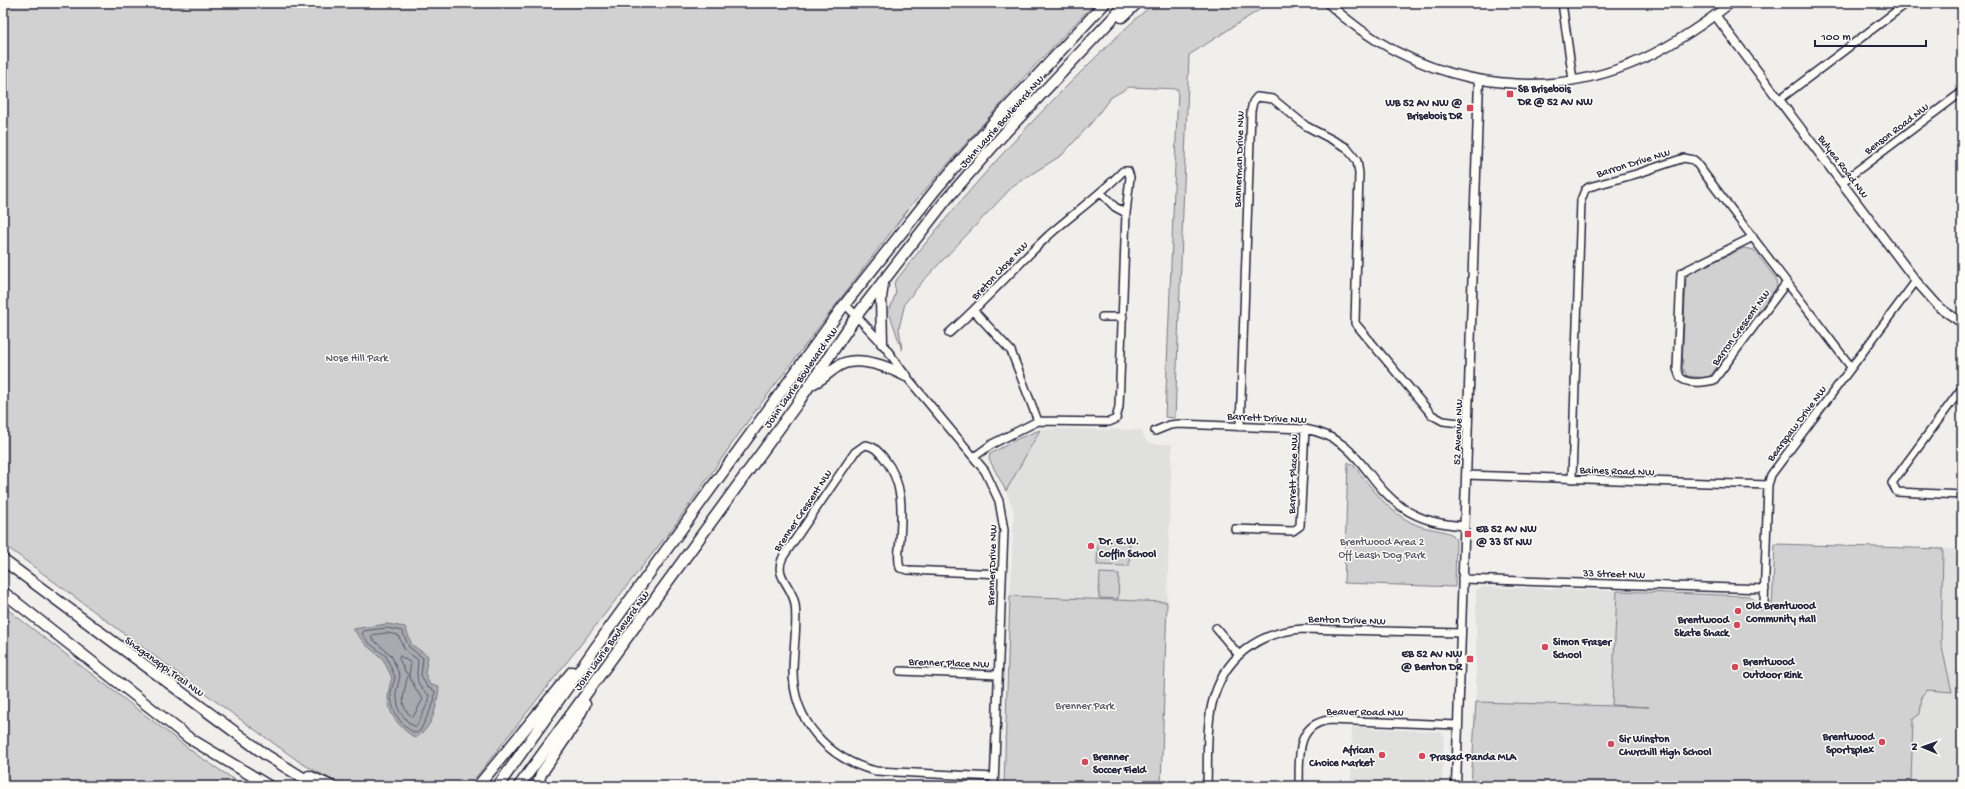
<svg xmlns="http://www.w3.org/2000/svg" width="1965" height="789" font-family="'Gochi Hand',sans-serif">
<style>
.built{fill:#e0e0df}
.green{fill:#d2d1d1;stroke:#7a7a86}
.water{fill:#a9a9b0;stroke:#737381}
.lines{fill:none;stroke-linecap:round;stroke-linejoin:round}
.shore{stroke:#58586a;stroke-width:1}
.minor-casing{stroke:#22223b;stroke-width:10}
.tertiary-casing{stroke:#22223b;stroke-width:11}
.primary-casing{stroke:#22223b;stroke-width:13}
.minor{stroke:#fdfcf7;stroke-width:7}
.tertiary{stroke:#fdfcf7;stroke-width:8}
.primary{stroke:#fdfcf7;stroke-width:10}
.poi-dot{fill:#d1495b;stroke:#fdfcf7;stroke-width:1.5}
.labels{text-anchor:middle;stroke-width:3;stroke-linejoin:round;paint-order:stroke}
.poi-label{font-size:11px;font-weight:bold;fill:#22223b;stroke:#fdfcf7;text-anchor:start}
.street-label{font-size:11px;fill:#22223b;stroke:#fdfcf7}
.park-label{font-size:11px;fill:#575768;stroke:#fdfcf7}
</style>
<rect width="100%" height="100%" fill="#f0efec"/>
<filter id="ink" filterUnits="userSpaceOnUse"><feTurbulence type="fractalNoise" baseFrequency=".025" numOctaves="2"/><feDisplacementMap in="SourceGraphic" scale="8" xChannelSelector="R" yChannelSelector="G"/><feConvolveMatrix kernelMatrix="1 2 1 2 8 2 1 2 1" color-interpolation-filters="sRGB"/></filter>
<g filter="url(#ink)">
<path class="built" d="M1051,429l90,1 5,11 8,3h18l-5,158 -157,-6 4,-84 -8,-21 34,-61z
M1943,549l19,1v236h-208l157,-3 2,-64 7,-5 2,-19 5,-5 25,1 -11,-48z
M1484,587l133,4 -5,114 137,5 -276,76 3,-84v-112z
M1352,727l89,5 3,4 -2,50h-91z"/>
<path class="green" d="M3,3h1092l-70,73 -115,131 -160,211 -75,107 -206,261h-126l-42,-23 -68,-49 -230,-170z
M1154,3h116l-81,52 -14,363 -10,-1 13,-328 -49,-2 -19,11 -17,23 -31,34 -48,30 -92,97 -17,21 -6,25 3,22 -13,-38 7,-20 -2,-9c58,-75 121,-146 189,-213 23,-23 46,-46 71,-67z
M1744,248l10,2 22,29 1,8 -66,88 -5,3 -19,-2 -5,-10 4,-88 3,-5z
M1040,430l-34,61 -17,-32 1,-5 29,-16z
M1348,462l6,4c18,22 35,48 63,59 12,5 25,4 36,10l3,5 -1,47 -111,-4z
M1098,540l32,1 -1,25 -32,-1z
M1775,544l168,5 -2,94 11,49 -25,-2 -5,5 -2,19 -7,5 -2,63h2v4h-442l5,-84 173,5 -37,-2 5,-114 132,5 7,5v5h16z
M1100,573l19,1 -1,25 -19,-1z
M1010,596l157,6 -6,184h-157z
M3,606l194,149 47,31h-241z"/>
<path class="water" d="M387,624l18,3 7,18 16,11 -3,17 5,12 9,1c-1,18 -7,44 -24,52 -23,-16 -33,-33 -23,-60l-9,-19 -17,-14 -13,-16z"/>
<g class="lines">
<path class="shore" d="M387,628l15,3 7,16 14,11 -2,17 6,12 8,4 -1,11 -14,29 -4,2c-16,-6 -26,-25 -25,-41 0,-5 4,-10 4,-15l-9,-21 -17,-13 -7,-9 2,-3z
M387,633l11,2 7,15 13,10c-1,16 -4,24 11,35v6l-13,26 -7,-4 -10,-12 -3,-19 4,-16 -9,-21 -20,-17 2,-3z
M400,656l11,7 -2,12 -3,-2 -7,-14z
M409,676l9,17 5,6 -10,18c-16,-10 -8,-25 -6,-39z"/>
<defs>
<path id="minor" d="M1562,3l11,77
M1780,99l127,-96
M1842,182l120,-90
M1101,193l14,14 11,6
M1753,237l-72,36 -4,96 3,8c7,8 25,5 34,3l73,-98
M845,304l37,39 24,33 79,95 14,30 5,29 -10,256
M974,311l37,40 27,70
M1102,317h21
M949,333c35,-31 66,-66 100,-98 25,-22 51,-40 74,-64h5l2,6 -4,36 -7,194 -3,12 -7,3 -71,-1 -46,23 -18,13
M1962,388l-70,95 5,9 65,3
M1240,427l11,-316 2,-9 4,-5 16,2 33,27 40,21 11,14 2,12 -4,150 77,92 11,6 25,3
M1155,431l15,-6 9,-1 126,5c56,10 58,51 98,79 19,13 39,16 61,18
M1466,475l302,10
M1572,479l9,-279 4,-10 4,-3 47,-13 48,-16 10,2 157,207
M1235,529l58,2 7,-5 5,-97
M1462,579l303,10
M1764,605l4,-120 3,-10 145,-194
M1216,628l22,26
M900,671l98,4
M994,777l-118,-6c-47,-11 -83,-50 -83,-100 0,-22 5,-45 2,-67 -3,-19 -22,-28 -12,-47l72,-105 10,-7c9,1 13,6 19,13 20,25 18,52 16,82 -1,9 -3,19 0,28l8,2 94,4
M1207,786c1,-26 -1,-57 5,-82 11,-46 45,-72 91,-75l158,4
M1299,786c1,-27 -5,-61 30,-66l129,5"/>
<path id="tertiary" d="M1328,3c80,76 199,103 303,61 37,-15 69,-37 100,-61
M1715,15l201,266 24,27 22,15
M1456,786l23,-706"/>
<path id="primary" d="M1122,17l15,-14
M882,343l-1,-45 2,-15
M809,385c15,-5 18,-13 31,-20 20,-10 48,2 66,11
M3,560l263,195 50,31
M3,592l186,146 80,48
M309,776l22,10
M478,786l94,-114
M498,786l110,-156 237,-326 92,-116 56,-65 112,-120
M519,786l278,-382 60,-89 89,-115 56,-64 125,-133
M537,786l4,-12 34,-50 10,-20"/>
</defs>
<use href="#minor" class="minor-casing"/>
<use href="#tertiary" class="tertiary-casing"/>
<use href="#primary" class="primary-casing"/>
<use href="#minor" class="minor"/>
<use href="#tertiary" class="tertiary"/>
<use href="#primary" class="primary"/>
</g>
</g>
<g class="poi-dot">
<rect x="1506" y="90" width="8" height="8" rx="2"/>
<rect x="1466" y="104" width="8" height="8" rx="2"/>
<rect x="1464" y="530" width="8" height="8" rx="2"/>
<circle cx="1091" cy="546" r="4"/>
<circle cx="1738" cy="611" r="4"/>
<circle cx="1737" cy="625" r="4"/>
<circle cx="1545" cy="647" r="4"/>
<rect x="1466" y="655" width="8" height="8" rx="2"/>
<circle cx="1735" cy="667" r="4"/>
<circle cx="1882" cy="742" r="4"/>
<circle cx="1611" cy="744" r="4"/>
<circle cx="1382" cy="755" r="4"/>
<circle cx="1422" cy="756" r="4"/>
<circle cx="1085" cy="762" r="4"/>
</g>
<g class="labels">
<g class="poi-label">
<text x="1518" y="92">SB Brisebois<tspan x="1518" dy="13">DR @ 52 AV NW</tspan></text>
<text x="1462" y="106" text-anchor="end">WB 52 AV NW @<tspan x="1462" dy="13">Brisebois DR</tspan></text>
<text x="1476" y="532">EB 52 AV NW<tspan x="1476" dy="13">@ 33 ST NW</tspan></text>
<text x="1099" y="544">Dr. E.W.<tspan x="1099" dy="13">Coffin School</tspan></text>
<text x="1746" y="609">Old Brentwood<tspan x="1746" dy="13">Community Hall</tspan></text>
<text x="1729" y="623" text-anchor="end">Brentwood<tspan x="1729" dy="13">Skate Shack</tspan></text>
<text x="1553" y="645">Simon Fraser<tspan x="1553" dy="13">School</tspan></text>
<text x="1462" y="657" text-anchor="end">EB 52 AV NW<tspan x="1462" dy="13">@ Benton DR</tspan></text>
<text x="1743" y="665">Brentwood<tspan x="1743" dy="13">Outdoor Rink</tspan></text>
<text x="1874" y="740" text-anchor="end">Brentwood<tspan x="1874" dy="13">Sportsplex</tspan></text>
<text x="1619" y="742">Sir Winston<tspan x="1619" dy="13">Churchill High School</tspan></text>
<text x="1374" y="753" text-anchor="end">African<tspan x="1374" dy="13">Choice Market</tspan></text>
<text x="1093" y="760">Brenner<tspan x="1093" dy="13">Soccer Field</tspan></text>
<text x="1430" y="760">Prasad Panda MLA</text>
</g>
<g class="street-label">
<text transform="translate(1001 121) rotate(-48)" y="4">John Laurie Boulevard NW</text>
<text transform="translate(1896 128) rotate(-37)" y="4">Benson Road NW</text>
<text transform="translate(1238 159) rotate(-88)" y="4">Bannerman Drive NW</text>
<text transform="translate(1633 162) rotate(-17)" y="4">Barron Drive NW</text>
<text transform="translate(1844 166) rotate(53)" y="4">Bulyea Road NW</text>
<text transform="translate(999 270) rotate(-46)" y="4">Breton Close NW</text>
<text transform="translate(1740 327) rotate(-54)" y="4">Barron Crescent NW</text>
<text transform="translate(800 377) rotate(-55)" y="4">John Laurie Boulevard NW</text>
<text transform="translate(1267 417) rotate(3)" y="4">Barrett Drive NW</text>
<text transform="translate(1796 423) rotate(-53)" y="4">Bearspaw Drive NW</text>
<text transform="translate(1457 432) rotate(-88)" y="4">52 Avenue NW</text>
<text transform="translate(1617 470) rotate(2)" y="4">Baines Road NW</text>
<text transform="translate(1292 474) rotate(-88)" y="4">Barrett Place NW</text>
<text transform="translate(802 510) rotate(-56)" y="4">Brenner Crescent NW</text>
<text transform="translate(991 565) rotate(-88)" y="4">Brenner Drive NW</text>
<text transform="translate(1614 573) rotate(2)" y="4">33 Street NW</text>
<text transform="translate(1347 619) rotate(2)" y="4">Benton Drive NW</text>
<text transform="translate(611 640) rotate(-54)" y="4">John Laurie Boulevard NW</text>
<text transform="translate(949 662) rotate(2)" y="4">Brenner Place NW</text>
<text transform="translate(165 666) rotate(36)" y="4">Shaganappi Trail NW</text>
<text transform="translate(1365 711) rotate(1)" y="4">Beaver Road NW</text>
</g>
<g class="park-label">
<text x="357" y="361">Nose Hill Park</text>
<text x="1382" y="545">Brentwood Area 2<tspan x="1382" dy="13">Off Leash Dog Park</tspan></text>
<text x="1085" y="709">Brenner Park</text>
</g>
</g>
<rect width="1965" height="789" fill="none" stroke="#fdfcf7" stroke-width="16"/>
<rect x="8" y="8" width="1949" height="773" fill="none" stroke="#22223b" stroke-width="1.5" filter="url(#ink)"/>
<g transform="translate(1923 747) rotate(272)" stroke="#fdfcf7" stroke-width="3" paint-order="stroke">
<path d="M0-3L7 15L0 10L-7 15Z" fill="#22223b"/>
<text y="-6" font-size="11" font-weight="bold" text-anchor="middle" fill="#22223b">N</text>
</g>
<path d="M1815 40v6h111v-6" fill="none" stroke="#22223b" stroke-width="2"/>
<text x="1821" y="40" font-size="12" fill="#22223b" stroke="#fdfcf7" stroke-width="3" paint-order="stroke">100 m</text>
</svg>
